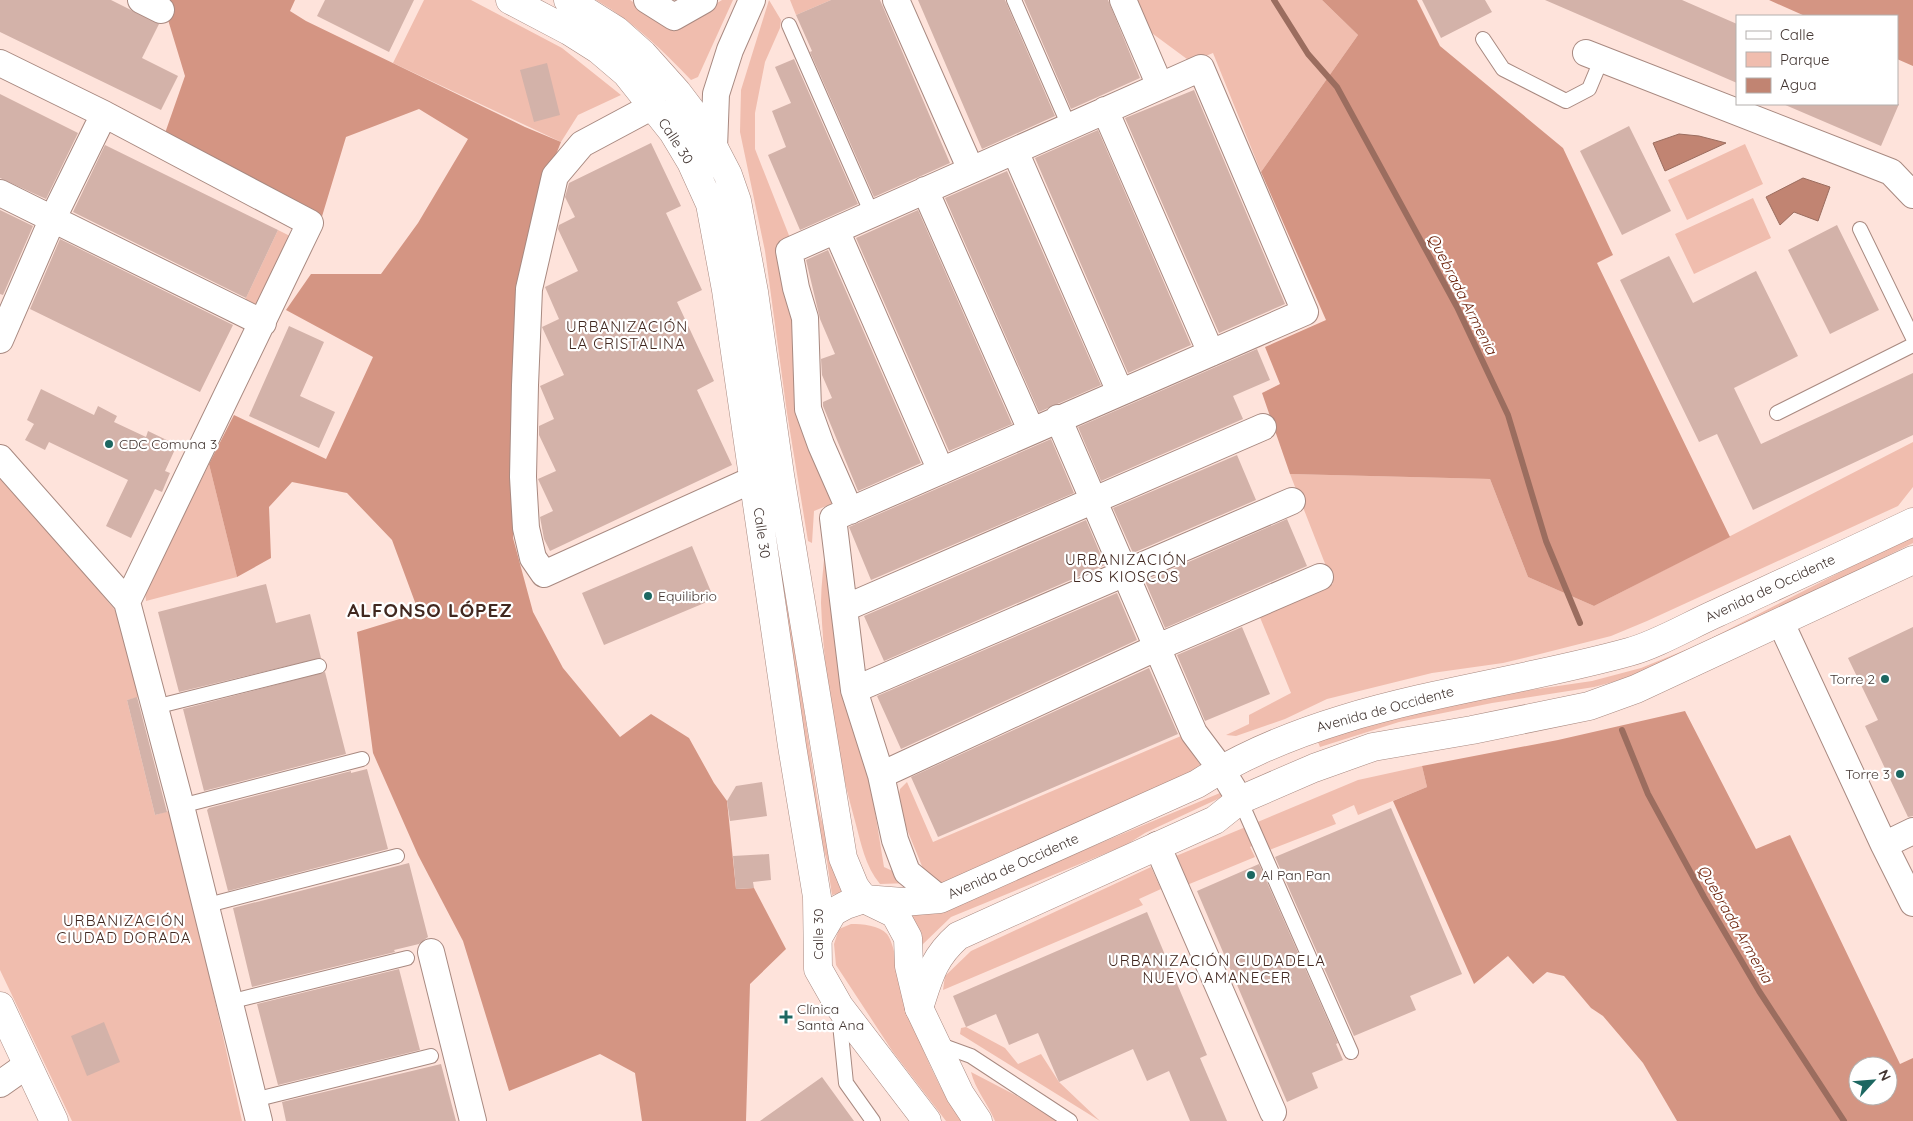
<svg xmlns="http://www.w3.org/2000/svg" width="1913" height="1121" font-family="Quicksand,sans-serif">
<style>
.green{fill:#f0bdae}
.forest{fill:#d49583;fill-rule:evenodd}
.water{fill:#c18472;stroke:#9b6d5f}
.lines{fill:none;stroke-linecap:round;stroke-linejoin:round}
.stream{stroke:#9b6d5f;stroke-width:6}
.building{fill:#d3b2a9}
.lane-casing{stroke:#a88980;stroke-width:16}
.street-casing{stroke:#a88980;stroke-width:28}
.secondary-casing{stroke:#a88980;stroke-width:29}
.primary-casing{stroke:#a88980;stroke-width:29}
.lane{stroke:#fff;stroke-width:14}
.street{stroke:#fff;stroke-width:26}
.secondary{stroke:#fff;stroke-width:28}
.primary{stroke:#fff;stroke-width:28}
.poi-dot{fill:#1c6761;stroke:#fff;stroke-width:2}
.labels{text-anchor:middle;stroke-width:4.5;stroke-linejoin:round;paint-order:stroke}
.street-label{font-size:14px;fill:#433632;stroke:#fff}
.poi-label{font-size:14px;fill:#433632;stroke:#fff;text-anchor:start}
.water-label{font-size:15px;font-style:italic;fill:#6b210a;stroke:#fff}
.neighbourhood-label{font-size:15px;letter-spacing:1px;fill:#412820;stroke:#fff}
.district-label{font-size:19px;font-weight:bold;letter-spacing:1px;fill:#412820;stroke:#fff}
</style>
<rect width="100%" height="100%" fill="#fee3db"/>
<path class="green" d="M424,0h47l91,48 59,47 -43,20 -17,27 -168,-79z
M596,0h34l45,29 47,-29h11l-35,77 -7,3c-29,-30 -58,-59 -95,-80z
M769,0l12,20 -1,8 -15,34 -10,51v36l35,89 46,264 -22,9 -2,32 -4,-2 -21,-128 -22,-162 -25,-119 1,-42z
M790,0h41l-35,15z
M1134,0h188l36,35 -97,137 -48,-119 -22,9 -46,-34z
M1745,144l18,40 -76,36 -19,-40z
M1753,198l18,40 -77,36 -19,-40z
M278,230l14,7 -34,69 -13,-6z
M1913,442v45l-15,19 -251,115 -36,15 -67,17 -41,10 -71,10 -105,26 -42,20 -49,17 -10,-1 23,-11v-9l42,-22 -32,-78 74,-31 -43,-110 200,5 38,98 66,29z
M209,464l28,113 -91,24 -1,-9z
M0,473l115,137 29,86 -17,4 28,115 17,-5 70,311h-170l-72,-151z
M775,514l44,297 14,49 14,31 -15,4 -5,-34 -14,-49 -44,-297z
M1913,535v8l-211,105 -59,26 -49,13 -102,16 -93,19 -79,25 -2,-5 81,-27 91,-19 102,-15 49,-13 59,-24z
M825,546l45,235 14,86 13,6 13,10 -30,1c-15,-18 -19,-41 -25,-63 -20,-71 -31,-145 -34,-218 0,-19 3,-38 4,-57z
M1181,736l20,30 -4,9 -249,113 -24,-17 -27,-66 3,-16 7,-7 26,60z
M1422,766l5,21 -69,28 -4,-10 -22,10 4,9 -69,27 -6,-10 -11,6 5,10 -68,28 -11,-29 182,-76z
M1220,793l2,4 -77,36 -19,12 -175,72 -29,28 -14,-34 38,-3z
M1151,867l10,22 -22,10 4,6 -200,85 2,-14 26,-25z
M851,924c11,0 28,1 36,10 9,11 13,54 19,70 14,40 31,84 56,117h-16l-53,-69 -57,-87 -2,-21 5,-15z
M966,1027l39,21 13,16 23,-10 18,28 41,39 -140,-87 1,-6z
M971,1072l94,49h-70c-7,-17 -20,-32 -24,-49z"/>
<path class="forest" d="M162,0h133l-5,11 16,10 219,106 36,15 -24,60 -24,278v58l20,74 30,56 57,69 31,-23 38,24 25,45 13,18 9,88 18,-1 32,61 -36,35 -4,137h-104l-7,-48 -35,-19 -91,37 -46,-150 -45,-86 -45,-102 -16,-121 62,-19 -27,-73 -45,-47 -55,-11 -23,25 2,51 -34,19 -28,-113 25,-49 92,44 47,-102 -87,-47 25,-36h70l37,-51 50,-84 -49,-30 -73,28 -26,86 -156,-87 21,-60z
M1322,0h95l23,46 123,102 50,107 -16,8 133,274 -136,69 -66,-29 -38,-98 -200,-5 -28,-81 18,-9 -15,-37 61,-27 -65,-148 97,-137z
M1769,0h144v66l-16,-7v-43h-92z
M1685,711l71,138 34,-14 110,229 13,-6v63h-236l-34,-58 -40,-47 -12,-8 -27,-32 -17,-4 -14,12 -25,-28 -34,28 -81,-183 34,-14 -5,-21 136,-26zM1858,1066h30v30h-30z"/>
<path class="water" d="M1679,134l20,2 27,7 -61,28 -12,-28z
M1803,178l27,9 -12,34 -24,-9 -14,13 -14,-28z"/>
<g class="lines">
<path class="stream" d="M1274,0l34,54 29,33 120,220 51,108 38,126 34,82
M1622,730l26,64 56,103 55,94 85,130"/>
</g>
<path class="building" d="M0,0h111l48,24 -17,34 36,18 -17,34 -161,-78z
M325,0h89l-25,52 -72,-36z
M831,0h49l70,163 -76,34 -64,-145 2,-1 -16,-36z
M918,0h87l50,116 -73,33z
M1024,0h84l32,78 -69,31z
M1422,0h63l7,12 -51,26z
M1545,0h137l55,24v59z
M794,59l64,145 -58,26 -32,-75 18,-8 -14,-36 19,-8 -16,-36z
M547,63l13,52 -26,7 -14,-52z
M1194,90l91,214 -66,29 -94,-215z
M0,94l78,39 -32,66 -46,-21z
M1783,104h116l-18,42z
M1629,126l42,85 -49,24 -42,-84z
M1098,130l93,215 -63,28 -93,-215z
M651,143l30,63 -15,7 36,77 -25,12 37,79 -17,9 35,75 -182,86 -6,-12 -4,-22 13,-6 -15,-32 18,-8 -17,-36v-9l15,-7 -14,-33 24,-11 -22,-48 17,-8 -14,-32 33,-16 -20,-42 1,-4 16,-8 -10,-20 4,-14z
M105,145l173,85 -32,68 -173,-86z
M1007,171l94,214 -62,27 -94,-214z
M0,210l33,16 -30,69 -3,-1z
M918,210l94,214 -63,27 -93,-213z
M1837,225l42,85 -49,24 -42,-84z
M60,239l173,86 -33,67 -170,-83z
M828,250l93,213 -63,28 -35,-85v-4l9,-4 -10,-23 -1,-16 14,-5 -15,-35 -14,-59z
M1669,256l24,47 63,-32 42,85 -64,32 27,56 152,-71v62l-160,75 -36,-76 -18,8 -79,-162z
M289,326l35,16 -24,54 35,16 -16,36 -70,-32z
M1257,349l13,31 -37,16 10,23 -142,62 -23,-54z
M41,389l53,26 4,-9 19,10 -3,6 32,15 2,-6 29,14 -12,26 5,2 -8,19 -7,-3 -24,49 -25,-12 22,-46 -79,-38 -4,8 -20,-10 9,-16 -7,-4z
M1051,439l23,54 -203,87 -22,-53z
M1237,455l19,45 -123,53 -20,-45z
M1287,519l20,47 -142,62 -20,-47z
M1086,520l19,45 -221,96 -20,-45z
M692,546l22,53 -110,46 -22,-52z
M266,584l10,39 34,-9 11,44 -142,34 -21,-80z
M1117,593l20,47 -236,109 -24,-53z
M1242,627l28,67 -65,27 -28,-66z
M1913,627v189l-5,1 -43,-91 13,-6 -30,-62z
M1149,668l29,66 -240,103 -27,-60z
M325,672l21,82 -142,37 -21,-82z
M137,697l30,115 -12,3 -28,-115z
M367,769l21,80 -160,42 -21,-81 2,-2 142,-37v2z
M762,782l5,34 -37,5 -3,-20 9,-15z
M1391,808l71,166 -52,22 6,14 -62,26 -79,-179z
M769,854l2,26 -18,2 1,6 -18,1 -3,-33z
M409,863l19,74 -9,7 -25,6 1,2 -143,35 -19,-79z
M1259,864l79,179 -2,1 7,16 -31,13 6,15 -31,14 -90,-211z
M1147,912l60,143 -7,3 27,63h-37l-21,-50 -22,10 -14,-32 -74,33 -21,-49 -29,12 -13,-31 -30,13 -13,-31z
M399,969l21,81 -142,35 -21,-81z
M104,1022l16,40 -33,14 -16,-40z
M441,1064l15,57h-170l-4,-19z
M822,1077l32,44h-94z"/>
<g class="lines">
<defs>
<path id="lane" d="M1014,0l55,126
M789,25l83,189
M1483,39l20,30 63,32 23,-12 13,-31
M1860,229l53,109
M1777,413l136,-68
M155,707l164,-41
M1240,800l111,252
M181,806l181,-47
M204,906l193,-50
M229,1002l178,-44
M839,1014l7,69 27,38
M938,1044l33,12 99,65
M254,1100l177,-44"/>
<path id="street" d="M141,0l20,10
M647,0l27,17 30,-17
M896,0l75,170
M1123,0l37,86
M1586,53l305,119 22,23
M0,63l104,51 206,109 -183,379
M653,106l-71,38 -27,32 -26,113 -4,96 -2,92 3,51 7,30 11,16 210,-95
M1105,110l106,243
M714,148l2,-54 14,-44 22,-50
M1015,151l105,241
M925,190l106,240
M0,193l263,130
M836,230l105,241
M0,340l52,-120 52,-106
M1058,418l136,315 27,36 19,31
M0,458l127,144 54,204 78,315
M850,511l-29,-66 -13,-36 -3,-91 -9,-30 -7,-37 412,-183 104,244 -472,206 21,172 27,85 14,65 12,32 33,27
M845,608l418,-181
M1781,623l103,222 29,58
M854,690l438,-189
M881,775l277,-128 162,-70
M1157,845l116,267
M1884,845l29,-14
M431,952l42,169
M0,1084l27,-19"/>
<path id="secondary" d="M819,936l14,-24 13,-7 18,-6 39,3 37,-3 257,-115c130,-83 287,-92 432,-132 27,-7 61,-27 88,-39 65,-30 131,-60 196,-91
M0,1006l54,115
M919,1008c10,-31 14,-50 39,-72l257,-116 25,-20 74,-32 59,-21 99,-17 117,-24 47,-17 277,-129"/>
<path id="primary" d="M510,0l59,31 30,19 27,23 47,59 18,30 19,42 16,86 66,456 25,151 1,72 21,37 88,115
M568,0l48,30 27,24 34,38 19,25 18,31 14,27 9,26 17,91 26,183 63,383 12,29 9,12 31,15 13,24 1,28 10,42 41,86 18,27"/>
</defs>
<use href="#lane" class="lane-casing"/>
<use href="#street" class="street-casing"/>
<use href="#secondary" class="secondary-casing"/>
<use href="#primary" class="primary-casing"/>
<use href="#lane" class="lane"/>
<use href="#street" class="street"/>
<use href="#secondary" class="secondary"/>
<use href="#primary" class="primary"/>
</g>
<g class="poi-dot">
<circle cx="109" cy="444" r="5"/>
<circle cx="648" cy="596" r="5"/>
<circle cx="1885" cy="679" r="5"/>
<circle cx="1900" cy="774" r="5"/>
<circle cx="1251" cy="875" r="5"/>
<path d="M783.5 1009.5h5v5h5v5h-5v5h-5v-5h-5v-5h5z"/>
</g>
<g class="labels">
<g class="street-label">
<text transform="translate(676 141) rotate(57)" y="5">Calle 30</text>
<text transform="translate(762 533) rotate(82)" y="5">Calle 30</text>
<text transform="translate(1770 588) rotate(-25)" y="5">Avenida de Occidente</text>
<text transform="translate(1385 709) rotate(-15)" y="5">Avenida de Occidente</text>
<text transform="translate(1013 866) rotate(-24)" y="5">Avenida de Occidente</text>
<text transform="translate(818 934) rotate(-90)" y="5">Calle 30</text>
</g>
<g class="poi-label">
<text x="119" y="449">CDC Comuna 3</text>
<text x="658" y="601">Equilibrio</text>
<text x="1875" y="684" text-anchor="end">Torre 2</text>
<text x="1890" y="779" text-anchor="end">Torre 3</text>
<text x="1261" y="880">Al Pan Pan</text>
<text x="797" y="1014">Clínica<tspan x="797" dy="16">Santa Ana</tspan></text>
</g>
<g class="water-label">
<text transform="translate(1462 294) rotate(63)" y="5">Quebrada Armenia</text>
<text transform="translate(1735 924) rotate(60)" y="5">Quebrada Armenia</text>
</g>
<g class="neighbourhood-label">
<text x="627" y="332">URBANIZACIÓN<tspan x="627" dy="17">LA CRISTALINA</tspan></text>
<text x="1126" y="565">URBANIZACIÓN<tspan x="1126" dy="17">LOS KIOSCOS</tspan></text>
<text x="124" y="926">URBANIZACIÓN<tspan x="124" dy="17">CIUDAD DORADA</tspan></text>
<text x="1217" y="966">URBANIZACIÓN CIUDADELA<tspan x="1217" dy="17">NUEVO AMANECER</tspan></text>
</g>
<g class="district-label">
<text x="430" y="617">ALFONSO LÓPEZ</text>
</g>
</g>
<rect x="1736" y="15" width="162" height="90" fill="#ffffff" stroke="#b4afad"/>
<rect x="1746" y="31" width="25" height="8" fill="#ffffff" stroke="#b4afad"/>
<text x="1780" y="40" font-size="15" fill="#433632">Calle</text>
<rect x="1746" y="52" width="25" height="15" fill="#f0bdae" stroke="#b4afad"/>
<text x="1780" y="65" font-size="15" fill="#433632">Parque</text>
<rect x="1746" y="78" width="25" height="15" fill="#c18472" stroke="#b4afad"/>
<text x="1780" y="90" font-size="15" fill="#433632">Agua</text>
<g transform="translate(1873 1081) rotate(64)"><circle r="24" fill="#ffffff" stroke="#b4afad"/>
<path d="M0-4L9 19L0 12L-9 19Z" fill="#1c6761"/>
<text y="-8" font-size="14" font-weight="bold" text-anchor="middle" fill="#433632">N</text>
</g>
</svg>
